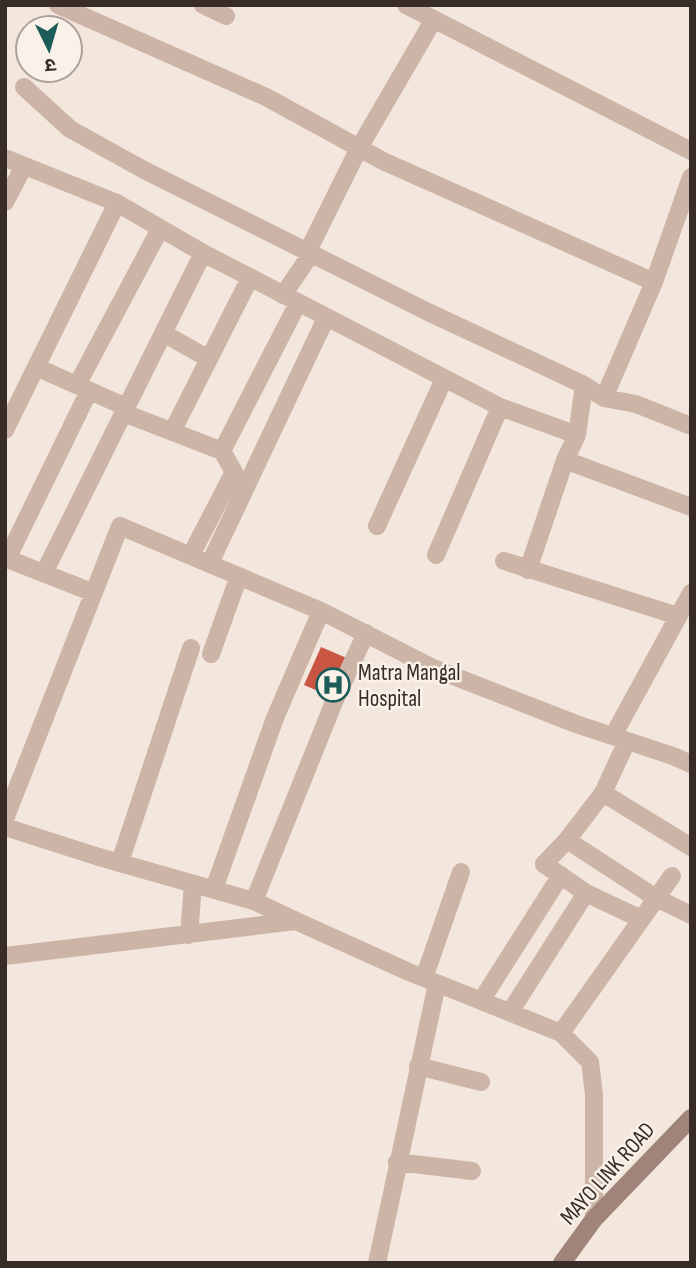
<svg xmlns="http://www.w3.org/2000/svg" width="696" height="1268" font-family="'Sofia Sans Condensed','Noto Sans Devanagari',sans-serif">
<style>
.building{fill:#cb5543}
.lines{fill:none;stroke-linecap:round;stroke-linejoin:round}
.street{stroke:#ccb4a7;stroke-width:18}
.secondary{stroke:#a08379;stroke-width:18}
.labels{text-anchor:middle;stroke-width:5;stroke-linejoin:round;paint-order:stroke}
.poi-label{font-size:23px;fill:#382c28;stroke:#faf1e9;text-anchor:start}
.street-label{font-size:23px;fill:#382c28;stroke:#faf1e9}
</style>
<rect width="100%" height="100%" fill="#f3e6dc"/>
<path class="building" d="M321,647l28,12 -17,38 -28,-12z"/>
<g class="lines">
<path class="street" d="M58,5l208,92 117,64 271,121
M203,5l23,11
M406,5l285,146
M24,87l46,42 74,41 284,142 156,73 20,13 32,6 55,22
M5,158l112,45 86,50 297,154 77,28 -12,25 -37,110
M5,202l19,-36
M307,253l52,-105 75,-129
M283,295l28,-41
M163,333l46,26
M36,367l90,40
M77,385l83,-156
M604,398l50,-116 37,-105
M124,413l98,38
M5,430l112,-227
M172,432l78,-154
M577,435l7,-50
M565,460l126,47
M377,526l67,-147
M191,555l43,-83 -12,-21 76,-148
M436,555l64,-148
M5,558l89,35
M7,559l82,-168
M504,561l174,55
M210,563l116,-245
M44,573l159,-320
M211,654l28,-78
M613,736l78,-143
M627,741l-24,52 -36,47 -23,24 42,29 55,26
M603,793l88,54
M5,819l115,-293 201,85 112,57 143,56 97,32 18,8
M5,827l94,30 155,44 42,20
M567,840l89,58 35,17
M120,862l71,-214
M214,889l61,-171 46,-107
M254,901l80,-199 32,-69
M189,935l4,-51
M5,956l291,-35 113,51 152,61 29,29 4,32v125
M424,978l37,-106
M481,1001l80,-126
M510,1012l76,-119
M561,1033l111,-157
M418,1066l63,16
M397,1162l75,9
M377,1263l60,-279"/>
<path class="secondary" d="M562,1263l32,-44 97,-101"/>
</g>
<defs>
<symbol id="hospital-ring" viewBox="-11 -11 22 22"><circle r="9.5" fill="#faf1e9" stroke="#1c5c59" stroke-width="1.5"/><path d="M-5-5h3v3.5h4V-5h3V5h-3V1.5h-4V5h-3Z" fill="#1c5c59"/></symbol>
</defs>
<g fill-rule="evenodd">
<use href="#hospital-ring" x="314" y="666" width="38" height="38"/>
</g>
<g class="labels">
<g class="poi-label">
<text x="358" y="680">Matra Mangal<tspan x="358" dy="26">Hospital</tspan></text>
</g>
<g class="street-label">
<text transform="translate(607 1173) rotate(-48)" y="8">MAYO LINK ROAD</text>
</g>
</g>
<rect width="696" height="1268" fill="none" stroke="#382c28" stroke-width="14"/>
<g transform="translate(49 49) rotate(175)"><circle r="33" fill="#faf1e9" stroke="#aca29c" stroke-width="2"/>
<path d="M0-5L12 26L0 18L-12 26Z" fill="#1c5c59"/>
<text y="-10" font-size="19" font-weight="bold" text-anchor="middle" fill="#382c28">उ</text>
</g>
</svg>
